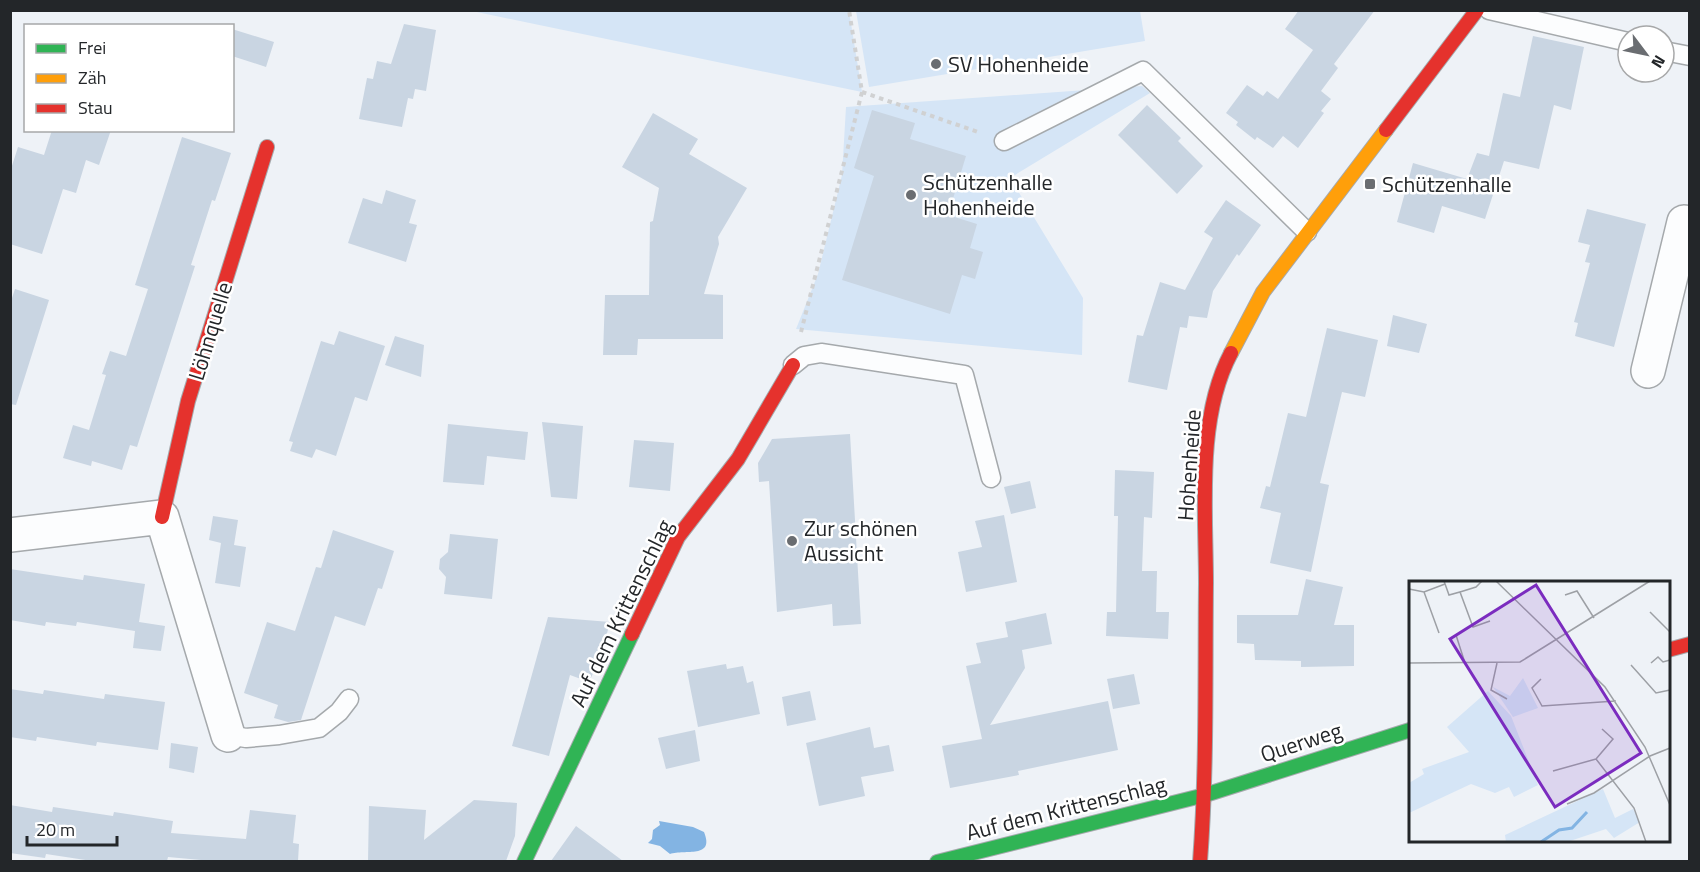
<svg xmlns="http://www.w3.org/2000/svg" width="1700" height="872" font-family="'Titillium Web',sans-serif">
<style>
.green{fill:#d5e5f6}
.water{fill:#83b4e3}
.building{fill:#c9d5e2}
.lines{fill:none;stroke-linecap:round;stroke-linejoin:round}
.lane-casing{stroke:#a5a9ac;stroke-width:21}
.street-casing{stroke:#a5a9ac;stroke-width:36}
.fast-casing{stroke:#a5a9ac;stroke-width:16}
.slow-casing{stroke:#a5a9ac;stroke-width:16}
.jam-casing{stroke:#a5a9ac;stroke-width:16}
.path{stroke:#d0d1d2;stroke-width:4;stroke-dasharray:4.5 4.5;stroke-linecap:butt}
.lane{stroke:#fcfdfe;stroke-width:18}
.street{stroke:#fcfdfe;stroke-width:33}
.fast{stroke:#30b455;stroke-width:14}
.slow{stroke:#ff9f0a;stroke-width:14}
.jam{stroke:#e5322d;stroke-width:14}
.poi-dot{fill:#6a6d71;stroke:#fff;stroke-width:2}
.labels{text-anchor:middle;stroke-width:5;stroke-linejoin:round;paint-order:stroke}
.poi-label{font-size:22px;fill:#232629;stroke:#fff;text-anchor:start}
.street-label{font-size:22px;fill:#232629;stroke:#fff}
.inset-river{fill:none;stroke:#83b4e3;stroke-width:3}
.inset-road{fill:none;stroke:#9da0a5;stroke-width:1.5}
.view{fill:#7b2cbf;fill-opacity:0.15;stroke:#7b2cbf;stroke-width:3}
.inset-edge{fill:none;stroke:#232629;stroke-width:3}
</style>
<rect width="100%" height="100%" fill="#eef2f7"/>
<path class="green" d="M472,11h377l13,81z
M856,11h284l5,30 -276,46z
M1142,86l8,7 -140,85 73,120 -1,57 -286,-26 22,-55 24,-99 4,-68z"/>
<path class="water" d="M659,821l34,6 11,5c11,27 -19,17 -34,22l-10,-8 -12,-3 4,-4 1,-9 7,-5z"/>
<path class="building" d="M1299,10h76l-41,54 4,4 -17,23 10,8 -10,12 3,2 -26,35 -15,-12 -10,12 -16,-11 -2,3 -19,-15 2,-3 -12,-9 21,-28 16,11 4,-5 11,8 35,-49 -28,-21z
M404,24l32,6 -10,61 -11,-2 -2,10 -5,-1 -6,29 -43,-8 8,-41 6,1 4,-18 14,3z
M232,29l42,13 -8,25 -34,-11z
M1533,36l51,11 -13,63 -17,-5 -15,64 -35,-8 -19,58 -43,-13 -8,27 -37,-11 16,-59 54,16 10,-26 12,3 14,-63 17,4z
M1147,105l34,33 -3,3 25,25 -26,28 -59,-59z
M872,110l43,13 -5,16 56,17 -18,59 29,9 -7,24 13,4 -8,27 -13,-4 -12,39 -108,-34 32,-104 -20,-8z
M653,113l45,26 -9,15 58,34 -29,49 1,7 -15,50 19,1v44h-85l-1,16h-34l2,-60h44l1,-73 3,-1 6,-33 -37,-21z
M52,130h59l-12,35 -13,-5 -10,33 -13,-4 -21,65 -32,-10v-72l8,-25 26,8z
M182,137l49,16 -16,48 -3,-1 -21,65 4,1 -58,181 -7,-2 -8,25 -30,-9 -1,5 -28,-8 10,-33 16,5 17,-55 -4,-1 8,-23 16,5 22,-67 -13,-4z
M386,190l30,10 -7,23 8,2 -11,37 -58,-19 15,-45 19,6z
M1226,200l35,25 -22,31 -2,-2 -24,37 -6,27 -18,-2 -2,12 -7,-1 -13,63 -39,-8 9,-47 6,1 17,-54 25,8 28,-52 -9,-6z
M1587,209l59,15 -32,123 -39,-11 3,-13 -4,-1 16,-59 -5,-1 5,-17 -12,-3z
M15,289l34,11 -33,105 -6,-1v-100z
M1393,315l34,9 -8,29 -32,-7z
M1327,328l51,12 -13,57 -23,-5 -22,91 9,2 -18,87 -41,-9 11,-50 -21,-5 6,-22 4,1 18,-74 18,4z
M339,331l46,15 -18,55 -12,-4 -19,59 -20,-7 -4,9 -22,-7 3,-9 -4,-1 32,-100 13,4z
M395,336l29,9 -3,32 -36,-12z
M542,422l41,4 -6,73 -26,-2z
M448,424l80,8 -3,28 -38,-4 -3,29 -41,-3z
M850,434l11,190 -28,2 -1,-22 -55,8 -8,-131 -10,1 -1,-19 14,-24z
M634,440l40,3 -4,48 -41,-4z
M1115,470l39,2 -2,46 -8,-1 -2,54h15l-1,41h13l-1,27 -62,-3 1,-24h9l2,-96h-4z
M1030,481l6,27 -25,6 -7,-27z
M1004,515l13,67 -51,10 -8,-40 24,-5 -7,-26z
M213,516l25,4 -4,25 12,2 -6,40 -25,-4 6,-40 -12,-3z
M333,530l61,21 -12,38 -4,-1 -13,38 -30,-10 -34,104 -13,2 -14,-4 4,-13 -34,-12 23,-71 28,9 21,-64 5,1z
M450,534l48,5 -6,60 -48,-5 2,-17 -7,-8 1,-10 8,-7z
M10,569l73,11 1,-5 61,9 -6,38 26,4 -4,25 -28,-3 2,-17 -58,-9 -1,4 -30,-4 -1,4 -35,-6z
M1306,579l37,8 -9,38h20v41l-53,1v-6l-46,-1 -1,-16 -17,-1v-28h61z
M1046,613l6,31 -30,6 3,18 -35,57 118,-24 10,49 -100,21 1,4 -69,13 -8,-42 40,-7 -16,-73 15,-3 -5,-20 32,-6 -3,-15z
M548,617l62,5 -9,34 -12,26 -19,-7 -21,81 -37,-10z
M726,664l1,5 16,-3 4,17 6,-2 7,33 -62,13 -11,-56z
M1134,674l6,30 -27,5 -6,-30z
M10,689l33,5 1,-4 60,9 1,-5 60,8 -7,48 -61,-8 -1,4 -59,-9 -1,4 -26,-4z
M810,691l6,29 -29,6 -5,-29z
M870,727l4,21 15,-3 5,26 -33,6 4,19 -46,10 -13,-63z
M695,730l5,31 -34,8 -8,-31z
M171,743l27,4 -4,26 -25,-5z
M474,800l43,3 -2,33 -9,25h-138l1,-55 57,4 -2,30z
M10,805l42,7 1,-5 60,9 1,-4 59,9 -2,12 75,6 4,-29 46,5 -3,28 6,1 -1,17h-86l-44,-4 -1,4h-75l-46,-7 -1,4 -35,-5z
M576,826l47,35h-72z"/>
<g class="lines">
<defs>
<path id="lane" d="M1489,10l139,32
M1664,51l26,5
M1004,141l139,-70 164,161
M793,365l11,-9 17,-3 143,22 27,103
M228,735l18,3 33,-3 40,-7 20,-16 10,-13"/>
<path id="street" d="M1648,371l36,-149 6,1
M10,535l152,-18 66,218"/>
<path id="fast" d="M524,862l108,-228
M937,862l268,-67 205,-65"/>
<path id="slow" d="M1231,353l32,-61 123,-162"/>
<path id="jam" d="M1386,130l91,-120
M162,517l26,-116 79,-254
M632,634l46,-97 60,-78 55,-94
M1668,650l22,-6
M1200,862c7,-93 5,-186 6,-279 0,-72 -10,-164 25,-230"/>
</defs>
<use href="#lane" class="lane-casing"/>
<use href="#street" class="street-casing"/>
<use href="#fast" class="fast-casing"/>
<use href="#slow" class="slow-casing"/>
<use href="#jam" class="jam-casing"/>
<path class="path" d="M862,92l119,41
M801,332l61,-240 -13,-82"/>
<use href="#lane" class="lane"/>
<use href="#street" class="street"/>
<use href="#fast" class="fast"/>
<use href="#slow" class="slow"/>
<use href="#jam" class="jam"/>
</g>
<g class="poi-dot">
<circle cx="936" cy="64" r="6"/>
<rect x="1364" y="178" width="12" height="12" rx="3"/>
<circle cx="911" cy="195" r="6"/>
<circle cx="792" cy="541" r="6"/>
</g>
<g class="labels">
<g class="poi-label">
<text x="948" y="72">SV Hohenheide</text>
<text x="923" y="190">Schützenhalle<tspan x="923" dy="25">Hohenheide</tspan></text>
<text x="1382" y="192">Schützenhalle</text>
<text x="804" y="536">Zur schönen<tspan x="804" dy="25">Aussicht</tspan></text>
</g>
<g class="street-label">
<text transform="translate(210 331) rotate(-73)" y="8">Löhnquelle</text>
<text transform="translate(1189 465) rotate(-86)" y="8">Hohenheide</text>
<text transform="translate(621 613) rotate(-64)" y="8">Auf dem Krittenschlag</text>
<text transform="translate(1301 742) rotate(-18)" y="8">Querweg</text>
<text transform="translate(1066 808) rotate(-14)" y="8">Auf dem Krittenschlag</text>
</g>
</g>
<g transform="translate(1409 581)">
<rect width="261" height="261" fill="#eef2f7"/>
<path d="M114,97l15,30 -25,9 -20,-30 17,9zM79,110l23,25 27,69 -24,12 -5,-10 -14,6 -24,-9 -62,29v-30l15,-9 -2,-5 47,-17 -22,-25zM194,208l12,29 18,-9 7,13 -26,16 -8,-9 -39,13h-61l-1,-7z" fill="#d5e5f6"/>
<path class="inset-river" d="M132,261l18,-12 13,-2 15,-16"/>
<path class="inset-road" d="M35,0l5,14 11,-3 13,35 17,-6M87,0l109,106 40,60 25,58M0,8l15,3 21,-8M15,11l15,41M51,11l16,-5 6,-6M156,14l12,-4 17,27M241,31l20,20M47,54l8,25M0,82l111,-1 130,-81M88,82l-6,27 16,9M242,82l7,-6 5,5 7,-2M222,84l25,28 14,-3M132,98l-9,9 10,18 74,-5M193,148l11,10 -17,20 38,49 12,34M144,190l43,-12M158,223l27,-11 56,-37 20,-8"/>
<path class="view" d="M127,4l105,168 -86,54 -105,-168z"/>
<rect width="261" height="261" class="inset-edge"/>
</g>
<rect width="1700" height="872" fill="none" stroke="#232629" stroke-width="24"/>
<rect x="24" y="24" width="210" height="108" fill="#ffffff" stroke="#a7a8a9" stroke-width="1.5"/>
<rect x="36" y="44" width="30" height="9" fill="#30b455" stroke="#a7a8a9" stroke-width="1.5"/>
<text x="78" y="54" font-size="18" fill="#232629">Frei</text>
<rect x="36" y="74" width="30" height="9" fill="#ff9f0a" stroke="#a7a8a9" stroke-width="1.5"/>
<text x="78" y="84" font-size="18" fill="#232629">Zäh</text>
<rect x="36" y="104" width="30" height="9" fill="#e5322d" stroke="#a7a8a9" stroke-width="1.5"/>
<text x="78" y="114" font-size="18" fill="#232629">Stau</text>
<g transform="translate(1646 54) rotate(122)"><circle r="28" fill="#ffffff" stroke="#a7a8a9" stroke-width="1.5"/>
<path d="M0-4.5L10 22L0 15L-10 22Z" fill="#6a6d71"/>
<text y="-9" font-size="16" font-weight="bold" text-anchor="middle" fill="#232629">N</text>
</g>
<path d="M27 836v9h90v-9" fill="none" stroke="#232629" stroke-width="3"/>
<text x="36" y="836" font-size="18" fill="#232629" stroke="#ffffff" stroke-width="4.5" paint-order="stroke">20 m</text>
</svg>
